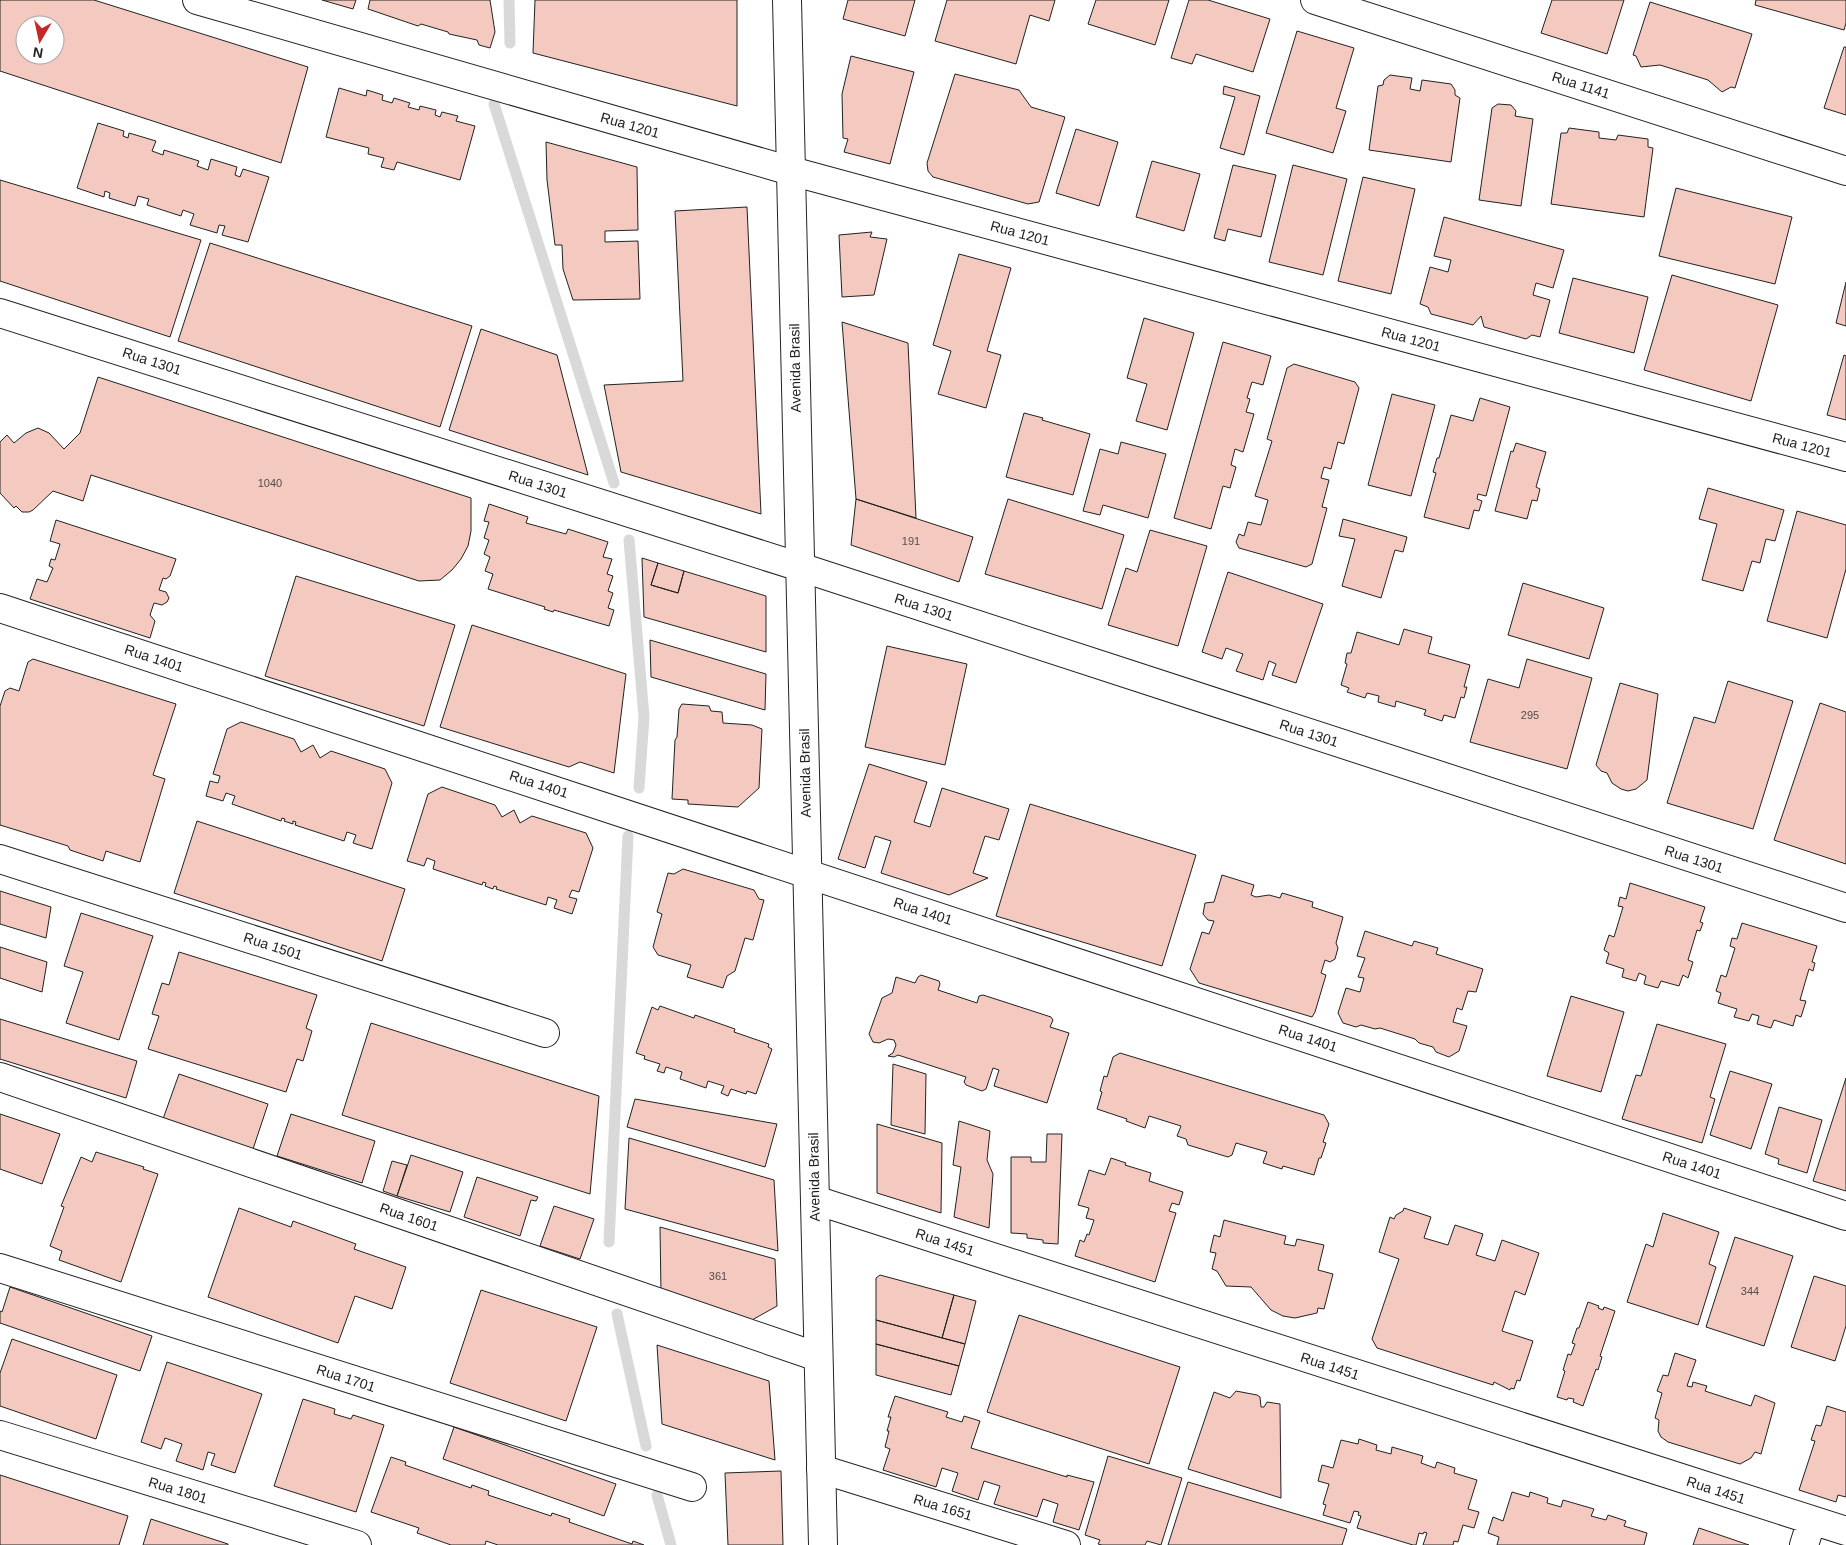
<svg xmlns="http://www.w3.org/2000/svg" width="1846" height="1545" font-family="Arial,sans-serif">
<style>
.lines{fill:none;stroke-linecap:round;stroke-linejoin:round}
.stream{stroke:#d9d9d9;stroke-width:11}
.building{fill:#f3c9c0;stroke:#222;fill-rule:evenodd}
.street-casing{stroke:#222;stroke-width:30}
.primary-casing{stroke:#222;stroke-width:30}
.street{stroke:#fff;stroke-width:28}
.primary{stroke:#fff;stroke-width:28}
.labels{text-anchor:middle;stroke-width:4;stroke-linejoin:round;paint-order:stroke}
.number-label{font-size:11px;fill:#564c4a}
.street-label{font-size:14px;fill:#222;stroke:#fff}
</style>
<rect width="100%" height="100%" fill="#fff"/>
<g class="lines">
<path class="stream" d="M509,0l1,43
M494,104l120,379
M629,540l15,177 -5,71
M609,1242l19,-406
M617,1314l29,132
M657,1495l14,50"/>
</g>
<path class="building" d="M0,0h94l214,67 -27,96 -281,-92zM25,25h30v30h-30z
M322,0h34l-3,9z
M370,0h120l5,32 -5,16 -11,-3 -2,-5 -28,-6 -1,-2 -27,-8 -3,2 -50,-17z
M535,0h202v106l-204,-53z
M848,0h67l-10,36 -62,-17z
M947,0h108l-6,21 -19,-6 -14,49 -81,-23z
M1096,0h73l-14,45 -67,-21z
M1189,0h19l62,19 -17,53 -57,-18 -4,10 -21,-6z
M1552,0h72l-17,54 -66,-21z
M1756,0h90v23l-2,7 -89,-25z
M1650,2l102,32 -17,54 -4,-1 -9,5 -14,-12 -48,-15 -19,2 -5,-11 -3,-1z
M1297,31l57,17 -18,60 10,3 -13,42 -67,-20z
M1844,47h2v68l-22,-7z
M851,56l63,16 -24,92 -46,-12 4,-13 -5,-1 -1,-44z
M955,74l64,16 12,17 34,10 -26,85 -11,2 -95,-27 -5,-6 -1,-8z
M1390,75l22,3 -2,11 10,2 2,-11 29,4 4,6v5l5,3 -9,64 -82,-12 9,-64 5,-1 1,-5z
M1224,86l36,10 -16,59 -24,-7 15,-51 -12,-3z
M339,88l27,8 1,-6 16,5 -1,5 10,3 2,-5 16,5 -2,4 11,3 1,-4 16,4 -1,5 5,2 2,-5 16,4 -2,5 19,5 -15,54 -63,-18 -3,8 -13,-3 3,-9 -16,-4 1,-6 -43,-11z
M1498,104l13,1 5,6 -1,5 18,3 -12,87 -42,-6 13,-92z
M98,123l26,8 -1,5 5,2 1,-5 27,8 -4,10 11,4 1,-5 35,11 -2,5 11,4 3,-11 26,8 -2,8 5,2 3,-8 26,8 -21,65 -26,-7 3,-9 -6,-1 -2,8 -27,-8 4,-11 -11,-4 -2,6 -34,-11 2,-6 -11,-3 -3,10 -26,-8 1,-5 -5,-2 -1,6 -27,-9z
M1569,128l30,4v6l17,2 2,-5 30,4v8l5,1 -9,69 -93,-13 10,-71h6z
M1076,129l42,13 -19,64 -43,-13z
M546,142l91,25 1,63 -33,1v11l33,-1 2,58 -67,1 -10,-31 -1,-24h-7l-8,-65z
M1152,161l48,13 -16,57 -48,-14z
M1233,165l43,10 -15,62 -33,-8 -3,12 -11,-3z
M1293,165l54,14 -24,96 -54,-13z
M1363,177l52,12 -24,105 -53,-13z
M0,180l201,60 -31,97 -170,-56z
M1676,188l116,29 -17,67 -116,-28z
M747,207l14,307 -140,-42 -17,-87 79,-4 -8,-170z
M1444,217l120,33 -11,38 -17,-5 -3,12 17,5 -10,37 -8,-2 -6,4 -42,-12 -3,-11 -8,9 -42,-11 -3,-7 -8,-3 10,-37 18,5 3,-12 -17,-4z
M872,232l-2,5 17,2 -13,56 -32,2 -3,-62z
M210,243l262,83 -32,101 -262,-86z
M959,254l52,14 -24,83 14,4 -15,53 -48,-14 13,-43 -18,-6z
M1672,275l106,30 -27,96 -107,-31z
M1573,278l75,19 -14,56 -75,-20z
M1846,282v44l-10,-3z
M1144,318l50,15 -27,97 -31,-9 11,-37 -20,-6z
M842,322l66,21 8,175 -60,-19z
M481,329l76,26 31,120 -139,-45z
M1223,342l48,14 -8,29 -11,-3 -5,16 3,1 -4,13 8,2 -11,38 -8,-3 -4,16 5,2 -6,21 -7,-2 -12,43 -37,-11z
M1844,355l2,1v64l-19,-5z
M1294,364l61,18 4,6 -15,56 -6,-2 -7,27 -7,-2 -3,11 8,2 -7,27 5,1 -15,56 -6,3 -67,-19 -3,-6 3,-8 5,2 4,-14 13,3 7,-25 -13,-4 17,-55 -5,-2 20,-71z
M98,377l373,121v33l-3,15 -7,13 -9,11 -12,10 -21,1 -328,-106 -8,26 -30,-10 -20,19 -4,2h-7l-6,-6 -2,2 -14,-15v-51l7,-7 7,8 12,-10 12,-5 11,5 15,16 16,-16z
M1392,394l43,11 -24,91 -43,-11z
M1480,398l30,9 -24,89 -8,-2 -1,5 5,2 -3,10 -5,-1 -5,19 -45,-12 12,-44 -3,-1 4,-14h2l12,-43 22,6z
M1024,413l19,5 -1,2 48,14 -17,61 -67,-18z
M1121,442l45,12 -18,64 -45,-13 -3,10 -17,-4 17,-62 18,5z
M1516,443l30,9 -10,35 4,2 -3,12 -5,-1 -5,19 -32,-8 16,-60 2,1z
M1708,488l76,22 -9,31 -9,-2 -6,24 -8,-2 -9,30 -41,-11 15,-56 -18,-5z
M856,499l117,38 -14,45 -108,-37z
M1008,499l116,36 -22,74 -117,-35z
M489,504l39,13 -2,6 40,11 2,-5 40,13 -5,15 9,2 -5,15 6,2 -5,15 5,2 -5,15 6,2 -5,16 -55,-16 -1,2 -9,-3 1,-2 -57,-18 5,-15 -8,-3 5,-14 -6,-3 5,-14 -5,-2 5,-16 -5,-1z
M1797,511l49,14v44l-19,69 -60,-17z
M1343,519l64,18 -4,15 -8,-2 -14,48 -39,-12 13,-47 -16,-3z
M56,520l120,39 -6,17 -4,3 -3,-1 -4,12 7,2 3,6 -2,4 -5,3 -8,-2 -4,12 5,6 -5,17 -120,-39 7,-20 10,3 6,-14 -4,-2 2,-7 4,1 5,-16 -10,-3z
M1150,530l57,16 -29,100 -70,-21 18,-57 11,4z
M642,558l16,5 -7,22 27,8 6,-22 82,25v56l-122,-35z
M658,563l26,8 -6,22 -27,-8z
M1228,572l95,32 -27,79 -24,-8 4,-11 -7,-3 -6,19 -27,-9 7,-17 -17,-6 -4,11 -20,-7z
M296,576l159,49 -31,101 -159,-50z
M1523,583l81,25 -15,51 -81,-24z
M472,625l154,49 -12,99 -34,-11 -11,5 -129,-40z
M1404,629l28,8 -4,16 42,12 -6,22h3l-3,11 -3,-1 -6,21 -11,-3 -2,6 -18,-6 2,-5 -30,-9 -1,6 -17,-5 1,-6 -12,-3 -2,5 -18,-6 2,-4 -8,-3 6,-21 -2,-1 2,-10h4l6,-21 42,13z
M650,640l116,34 -1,36 -114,-33z
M887,646l80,18 -22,101 -80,-18z
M33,659l143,45 -23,71 12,4 -25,83 -34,-11 -3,10 -33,-11 -2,-4 -68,-21v-119l5,-15 5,-3 9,3 9,-29z
M1527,659l65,19 -25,91 -97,-27 18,-63 31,9z
M1728,681l65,20 -40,128 -86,-26 27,-86 21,6z
M1620,683l38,11 -11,86 -11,9 -8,2 -7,-2 -9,-6 -5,-10 -6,-2 -5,-6z
M1820,703l26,9v152l-72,-24z
M682,704l27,2 2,5 11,1 1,11 29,2 10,4 -3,59 -21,19 -50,-3v-4l-16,-1 3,-59 2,-3 2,-28z
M241,722l53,17 7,13 12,-7 7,13 11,-7 54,18 7,14 -20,66 -19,-6 3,-8 -9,-3 -3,9 -49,-16 1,-3 -3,-1v3l-9,-3 1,-2 -3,-1 -1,3 -49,-17 3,-8 -9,-3 -3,8 -17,-5 4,-15 8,2 2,-7 -7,-2 14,-45z
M869,764l58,18 -13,40 16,5 12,-39 67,21 -10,31 -14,-4 -12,37 15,5 -39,17 -68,-22 10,-32 -16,-5 -10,32 -27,-9z
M442,787l53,18 7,12 12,-7 6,13 12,-7 54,17 7,15 -14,44 -7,-2 -3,7 8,2 -5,15 -18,-6 3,-8 -9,-3 -2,8 -50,-16 1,-2 -3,-1 -1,3 -8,-3 1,-3 -3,-1 -1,3 -49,-16 2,-8 -8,-3 -3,8 -17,-5 21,-67z
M1030,804l166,51 -34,111 -166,-50z
M197,821l208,68 -23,72 -208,-68z
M683,869l71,21 5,9 5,1 -11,40 -8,-2 -10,33 -8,5 -4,12 -36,-11 4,-12 -33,-10 -5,-8 9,-33 -5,-2 11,-39 6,1z
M1222,875l32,10 -3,10 5,2 13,-2 11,3 2,-5 31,9 -1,5 31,10 -7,26 2,5 -3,11 -5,3 -5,-2 -4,13 5,2 -11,37 -3,5 -113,-34 -9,-14 12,-37 7,2 5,-13 -6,-1 -5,-6 2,-11 9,-1z
M1630,883l75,24 -5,15 3,1 -3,8 -3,-1 -9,30 5,2 -5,16 -5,-3 -4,11 -18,-5 -3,7 -14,-4 2,-8 -7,-3 -3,8 -14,-4 2,-8 -18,-6 3,-10 -5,-3 5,-15 5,2 9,-30 -5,-1 2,-9 6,2z
M0,891l51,16 -5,31 -46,-14z
M81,913l72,23 -34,104 -53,-17 17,-51 -19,-6z
M1742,923l75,23 -5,16 3,1 -2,8 -4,-2 -9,31 6,1 -5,16 -5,-2 -3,11 -19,-6 -3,8 -14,-4 2,-8 -7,-2 -3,7 -15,-4 3,-8 -19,-6 3,-10 -5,-2 5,-16 5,2 9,-29 -5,-2 2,-8 5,1z
M1365,931l47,15 2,-5 24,7 -2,6 47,15 -7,23 -8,-1 -6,19 -5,-2 -4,14 14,4 -8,25 -10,6 -13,-5 -3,-5 -14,-4 -4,-4 -35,-11 -5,1 -14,-4 -5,2 -13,-4 -5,-10 8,-25 14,4 4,-14 -6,-1 7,-19 -8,-2z
M0,947l47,15 -5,30 -42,-14z
M179,952l138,43 -11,33 6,3 -9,30 -6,-2 -11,33 -138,-43 11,-33 -7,-2 10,-31 7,2z
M921,975l18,6 1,3 -2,6 39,13 2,-7 4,-1 68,22 2,3 -3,7 19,6 -22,70 -53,-17 5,-16 -6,-2 -7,21 -4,2 -16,-6 -2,-3 2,-5 -68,-22 -4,2 -6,-1 5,-3 3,-8 -2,-5 -6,-1 -9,4 -6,-1 -4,-8 13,-36 10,-5 4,-16 19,6 3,-6z
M1571,996l53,16 -23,80 -54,-16z
M660,1006l34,12 1,-3 40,14 -1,3 35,12 -1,3 4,2 -16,45 -9,-3 -1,3 -15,-5 -3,7 -7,-3 3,-7 -16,-5 -2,7 -26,-9 2,-7 -16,-5 -2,6 -7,-2 3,-7 -16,-5 1,-3 -9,-3 16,-46 6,3z
M0,1019l137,42 -11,37 -126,-39z
M371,1023l228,73 -9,98 -248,-79z
M1657,1024l69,20 -16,53 5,2 -13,44 -80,-24 14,-44 5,1z
M1120,1053l204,62 5,9 -6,18 3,1 -5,15h-2l-5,17 -31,-9 -1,3 -19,-6 4,-11 -31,-9 -4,12 -4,2 -40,-12 -2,-6 -9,-3 4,-10 -32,-10 -4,12 -19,-7 1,-2 -30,-10 5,-17 -2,-1 4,-15 3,1 6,-20z
M893,1064l33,10 -1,60 -34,-9z
M1730,1071l42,13 -21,65 -41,-14z
M179,1074l89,30 -15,45 -90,-30z
M1846,1078v113l-33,-10z
M635,1099l142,25 -12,43 -138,-40z
M1779,1107l43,13 -15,53 -29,-9 1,-5 -14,-5z
M0,1114l60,20 -18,50 -42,-15z
M291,1114l84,27 -13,42 -85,-27z
M959,1121l31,10 -3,29 6,14 -4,54 -35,-11 7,-50 -8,-2z
M877,1124l65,19 -1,70 -64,-20z
M1047,1134h15l-4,110 -15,-1v-3l-16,-2v-4l-16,-1v-76h20v5h15z
M629,1138l145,42 4,71 -153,-42z
M96,1152l48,15 -1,2 15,5 -37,108 -62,-22 3,-9 -12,-5 14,-39 -3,-1 20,-49 11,5z
M411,1155l52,17 -13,40 -53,-16z
M1111,1158l15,5 -1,2 26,8 -2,8 34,11 -4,13 -7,-2 -3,8 7,2 -21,69 -80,-26 5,-16 4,2 3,-8 2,1 5,-15 -8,-2 3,-10 -11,-3 11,-35 16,5z
M392,1161l15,4 -10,31 -14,-5z
M477,1177l61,20 -2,4 -5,-1 -11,36 -56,-19z
M554,1206l40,13 -14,40 -40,-13z
M239,1208l52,19 2,-6 63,23 -2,5 52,18 -14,42 -37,-13 -17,47 -130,-46z
M1404,1208l27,9 -7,21 24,7 7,-20 28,9 -7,21 19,6 7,-21 37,13 -14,42 -10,-4 -13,40 31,10 -13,40 -3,-1 -3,9 -3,-1 -1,2 -16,-8 -1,3 -116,-37 -5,-9 27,-80 -20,-7 11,-35 4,2 2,-4 7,-4z
M1663,1213l56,19 -10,32 7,3 -18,58 -71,-23 19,-58 7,3z
M1224,1220l62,16 -2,8 11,2 2,-7 27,6 -6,25 15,4 -9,35 -6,-1 -1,5 -22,5 -12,-2 -12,-6 -20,-23 -25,-1 -9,-15 -5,-2 4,-16 -6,-1 4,-17 6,2z
M660,1227l115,32 2,47 -25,14 -91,-27z
M1735,1237l58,19 -29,90 -58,-19z
M880,1275l74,20 -12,43 -66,-18v-42z
M1814,1276l32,10v40l-11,35 -44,-14z
M10,1287l142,49 -12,35 -140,-48v-12l2,1z
M481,1290l116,37 -31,94 -116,-38z
M954,1295l22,6 -11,43 -23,-6z
M1588,1302l11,4 -1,2 5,2 1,-3 11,4 -15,45 2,1 -4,13 -2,-1 -13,37 -10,-4 1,-3 -6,-1 -1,2 -10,-3 8,-26 -2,-1 5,-16 3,1 4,-11 -3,-1 5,-15h2z
M1019,1315l161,52 -31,97 -162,-52z
M876,1320l89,24 -6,22 -83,-22z
M12,1339l105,36 -21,64 -96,-33v-33z
M876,1344l83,22 -8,29 -75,-20z
M657,1345l112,36 6,79 -113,-36z
M1675,1353l21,7 -9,26 5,1 1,-5 14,4 -2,5 46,15 4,-11 20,8 -14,51 -6,-2 -4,6 -11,6 -72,-22 -7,-5 -3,-6 1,-11 -4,-2 7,-25 -5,-2 6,-16 5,1z
M167,1362l95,32 -27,79 -24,-8 4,-11 -7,-2 -5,18 -27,-9 6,-17 -17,-6 -4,11 -20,-7z
M1236,1391l21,4 3,2 1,10h3l3,-5 13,2 1,94 -93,-29 26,-77 16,6z
M895,1396l53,16 -2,5 16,5 2,-6 16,5 -9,27 96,29v-2l27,7 -15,48 -26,-8 5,-18 -15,-5 -6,18 -43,-13 6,-18 -16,-5 -6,19 -26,-9 6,-18 -16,-5 -6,19 -53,-17 7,-21 -5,-2 4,-16h-2l4,-14h-3z
M303,1399l32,10 -1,5 17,5 2,-4 31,10 -28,87 -82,-26z
M1827,1406l19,6v85l-8,-2 -2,7 -37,-12 16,-49 -4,-1 5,-15 5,1z
M454,1427l162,57 -12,32 -161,-57z
M1359,1439l18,6 -1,5 15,4 1,-7 31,9 -2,7 14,5 2,-6 18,6 -1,5 23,7 -9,29 11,3 -5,16 -11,-3 -5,17 -4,-1 -1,4h-30l4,-12 -3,-1 -1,2 -4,-1 -3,12h-3l-56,-17 4,-12 -3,-1 1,-3 -5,-1 -4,12 -27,-8 3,-10 -3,-1 6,-20 -11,-3 4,-16 11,3 8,-28 17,4z
M1108,1456l74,22 -21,67 -14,-4 -2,4h-43l-4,-1 2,-4 -15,-5z
M391,1457l15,5 -1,3 66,23 1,-3 17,6 -1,4 63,21 1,-3 18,6 -1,3 63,22 1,-3 11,4h-146l-12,-4 -1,4h-34l-34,-12 2,-5 -48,-16z
M781,1471l2,74h-55l-3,-72z
M0,1475l128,41 -9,29h-119z
M1188,1482l159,47 -5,16h-174z
M1512,1492l17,5 1,-5 18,6 -1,5 14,4 2,-7 31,9 -3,7 15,4 2,-5 18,6 -2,5 23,7 -3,12h-147l2,-8 -11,-4 5,-16 10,4z
M151,1519l77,25v1h-85z
M1699,1528l50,17h-56z"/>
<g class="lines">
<defs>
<path id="street" d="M197,0l594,171 1055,286
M1315,0l531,171
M0,313l800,254 1046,341
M0,608l1846,608
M0,859l545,174
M0,1077l818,280
M815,1200l1031,331
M0,1268l692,219
M0,1435l357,110
M821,1469l245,76
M1804,1545l8,-25"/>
<path id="primary" d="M787,0l36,1545"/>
</defs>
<use href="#street" class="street-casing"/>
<use href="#primary" class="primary-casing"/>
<use href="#street" class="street"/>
<use href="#primary" class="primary"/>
</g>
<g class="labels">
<g class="number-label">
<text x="270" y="487">1040</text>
<text x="911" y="545">191</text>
<text x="1530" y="719">295</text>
<text x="718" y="1280">361</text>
<text x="1750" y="1295">344</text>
</g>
<g class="street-label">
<text transform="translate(1581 85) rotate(18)" y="5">Rua 1141</text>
<text transform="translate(630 125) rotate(16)" y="5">Rua 1201</text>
<text transform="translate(1020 233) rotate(15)" y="5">Rua 1201</text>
<text transform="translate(1411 339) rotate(15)" y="5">Rua 1201</text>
<text transform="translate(152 361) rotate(18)" y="5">Rua 1301</text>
<text transform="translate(795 368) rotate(-91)" y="5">Avenida Brasil</text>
<text transform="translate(1802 445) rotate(15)" y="5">Rua 1201</text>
<text transform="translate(538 484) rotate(18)" y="5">Rua 1301</text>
<text transform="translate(924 607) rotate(18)" y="5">Rua 1301</text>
<text transform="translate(154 658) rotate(18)" y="5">Rua 1401</text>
<text transform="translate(1309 733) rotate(18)" y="5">Rua 1301</text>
<text transform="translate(805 773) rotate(-91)" y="5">Avenida Brasil</text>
<text transform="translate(539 784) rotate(18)" y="5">Rua 1401</text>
<text transform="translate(1694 859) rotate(18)" y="5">Rua 1301</text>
<text transform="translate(923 911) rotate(18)" y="5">Rua 1401</text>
<text transform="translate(273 946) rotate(18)" y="5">Rua 1501</text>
<text transform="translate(1308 1038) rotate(18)" y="5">Rua 1401</text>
<text transform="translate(1692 1165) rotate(18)" y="5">Rua 1401</text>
<text transform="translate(814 1177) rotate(-91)" y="5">Avenida Brasil</text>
<text transform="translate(409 1217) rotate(19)" y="5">Rua 1601</text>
<text transform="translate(945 1242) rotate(18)" y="5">Rua 1451</text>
<text transform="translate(1330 1366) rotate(18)" y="5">Rua 1451</text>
<text transform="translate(346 1378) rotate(18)" y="5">Rua 1701</text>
<text transform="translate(178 1490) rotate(17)" y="5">Rua 1801</text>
<text transform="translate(1716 1490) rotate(18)" y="5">Rua 1451</text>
<text transform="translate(943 1507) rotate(17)" y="5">Rua 1651</text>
</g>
</g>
<g transform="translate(40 40) rotate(189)"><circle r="24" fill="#ffffff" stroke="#a7a7a7"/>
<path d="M0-4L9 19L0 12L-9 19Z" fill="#c62828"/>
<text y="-8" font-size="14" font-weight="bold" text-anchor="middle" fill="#222222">N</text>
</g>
</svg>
